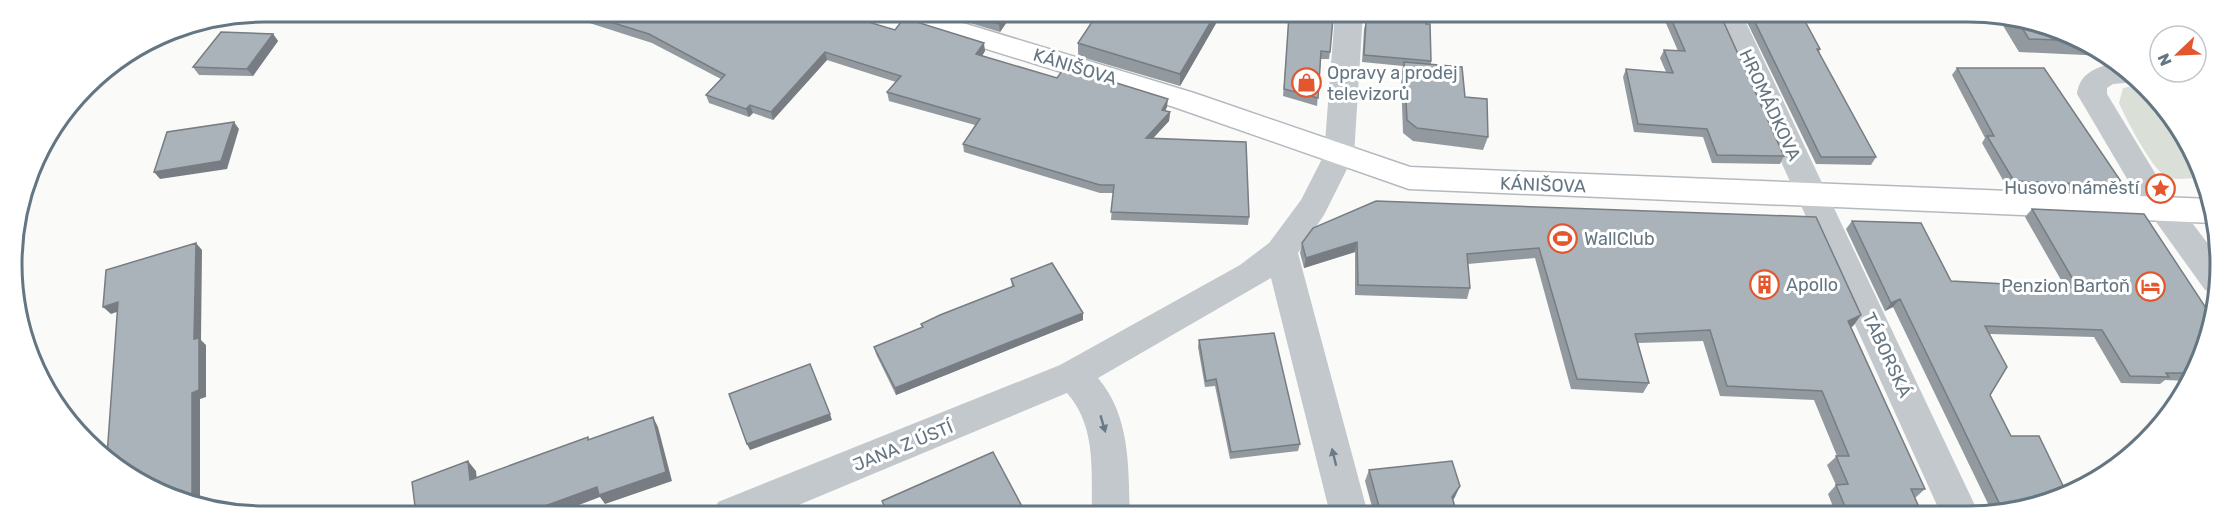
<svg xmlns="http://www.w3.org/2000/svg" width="2232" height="528" font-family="Rubik,sans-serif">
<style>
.green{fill:#dadfd7}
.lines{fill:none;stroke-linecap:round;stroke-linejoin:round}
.secondary-casing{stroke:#b3babf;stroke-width:3}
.street{fill:#c3c8cc;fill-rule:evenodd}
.secondary{fill:#fff;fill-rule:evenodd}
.wall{fill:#929a9f}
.shaded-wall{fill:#777d82}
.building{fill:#aab3b9;stroke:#777d82;stroke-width:1.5}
.oneway{fill:#6a7a87}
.labels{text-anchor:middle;stroke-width:6;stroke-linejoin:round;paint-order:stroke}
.street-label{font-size:18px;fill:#657683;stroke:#fff}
.poi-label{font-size:18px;fill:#657683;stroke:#fff;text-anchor:start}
.rim{fill:none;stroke:#657683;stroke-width:3}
</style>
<rect width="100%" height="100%" fill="#fafaf8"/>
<path class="green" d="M2139,85l29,26 32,64h-4l1,3c-8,0 -20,2 -28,0 -15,-4 -44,-61 -50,-75l4,-15z"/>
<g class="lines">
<defs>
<path id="secondary" d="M886,13h44l264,80 216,74 801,32 2,24 -804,-34 -235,-82 -284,-88z"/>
</defs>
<use href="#secondary" class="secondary-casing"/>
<path class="street" d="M1335,13h28l-9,142 -30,60 -26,38 70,261h-38l-59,-236 -173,100c33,39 30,89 32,136h-38c-1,-42 5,-87 -25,-121l-290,121h-64l5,-12 342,-137 180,-100 29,-22 32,-43 23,-45z
M1714,14h28l237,500h-38z
M2106,65h10l19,17 -22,2 -6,4v6l51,84 57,75 3,41 -13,-4 -69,-96 -59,-100c2,-17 13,-24 29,-29z"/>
<use href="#secondary" class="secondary"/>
</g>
<path class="wall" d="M555,12l283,1 57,17 90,21 -3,5 75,22 110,29 -2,4 5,1 -1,9 -16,17 96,79 -1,8 -137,-5 2,-27h-13l-136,-41 -1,-8 12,-19 -86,-24 -2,-9 9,-10 -69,-22 -54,60 -20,-7 -4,4 -40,-14 -3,-8 15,-16 -69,-36z
M937,13h76l-13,19z
M1098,13h124l-42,73 -102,-30v-13z
M1373,13h54l-1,11 5,37v3l34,33 23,40 -5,13 -70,-9 -10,-8 -2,-57 2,-10 -41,-4 2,-33 2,-7h7z
M1662,14h58l64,142 -4,8 -68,-1 -9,-26 -69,-5 -11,-55 3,-8 40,3 -6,-14 4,-8 14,1z
M1743,14h58l19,35 -1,4 57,104 -5,8 -55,-1z
M1996,14h5l93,32 11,10 -86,-4z
M1289,15l41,37 -1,7h-8l-4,47 -34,-10z
M273,34l5,7 -25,35 -54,-1 -6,-8z
M1957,68l167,118 -7,7 -109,-4 -26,-46 3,-5 -33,-63z
M1376,201l485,114 -8,11 -2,1 74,162 -10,9 7,16h-86l-8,-20 8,-9 -9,-20 10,-9 -23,-56 -94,-4 -17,-55 -65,2 11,40 -6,10 -72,-4 -36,-131 -67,6 2,24 -3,11 -112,-4v-43l-51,16 -4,-15 2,-10z
M2032,209l180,108 -18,59 -4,5 -25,-1 -5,4 -39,-1 -27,-46 -104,-3v61l21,41 56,58 -66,20h-8l-100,-207 -8,4 -39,-82 6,-8 99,60 114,6 -40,-70z
M1011,279l72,34v7l-187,75 -20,-41 -2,-7 48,-19 -1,-4 91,-37z
M1199,340l101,104 -2,7 -68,8 -15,-73 -10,1 -7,-40z
M1369,470l86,27 -2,3 4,14h-83l-9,-33z"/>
<path class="shaded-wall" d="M1007,13h6l-13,19 -1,-8z
M1216,13h6l-42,73v-12z
M273,34l5,7 -25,35 -6,-7z
M984,43l1,8 -8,12 -1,-9z
M825,52l2,8 -54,60 -2,-8z
M1168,99l-1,8 -6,11 1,-8z
M750,105l3,8 -4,4 -3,-8z
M1170,112l-1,9 -23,25v-8z
M234,122l5,7 -12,40 -67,10 -6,-7z
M1357,242l-2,10 -51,16 2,-10z
M196,243l6,7 -1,90 5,5v52l-6,2v104l-8,-2v-108z
M1900,299l-7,8 -8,4 6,-8z
M118,302l7,7 -14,5 -8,-7z
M1083,313v7l-187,75 -1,-7z
M1861,315l-8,11 -13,6 8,-11z
M830,414l2,6 -82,30 -3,-6z
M653,417l5,10 14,54 -67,23 -5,-7 -45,17h-32z
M468,461l8,10 2,18 -8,-9z
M1460,486l-5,11 -8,11 5,-11z"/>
<path class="building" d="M578,12l260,1 57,17 9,-12 80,25 -8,11 81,24 8,-11 103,32 -6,11 8,2 -24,26 100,4 3,75 -138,-5 3,-27h-14l-137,-41 17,-25 -93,-27 14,-16 -76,-24 -54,60 -21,-7 -4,4 -40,-14 19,-20 -76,-41z
M961,13h46l-8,11z
M1098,13h118l-36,61 -102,-31z
M1374,13h53l-1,11h4l1,37 -67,-6 2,-33h7z
M1669,14h51l64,142 -67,-1 -10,-26 -69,-5 -12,-55 47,4 -9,-23 21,1z
M1751,14h50l19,35h-3l59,108h-55z
M1289,15l44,4 -3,33 -9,-1 -3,47 -34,-9z
M2017,20l63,21 -51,-2z
M221,32l52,2 -26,35 -54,-2z
M1404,62l58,5 3,30 22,2 1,38 -71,-9 -10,-8z
M1957,68h87l80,118 -110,-5 -27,-45h7z
M234,122l-13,39 -67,11 13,-40z
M1376,201l440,16 45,98 -13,6 77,168h-14l11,25h-74l-12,-29 12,-1 -12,-28h13l-27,-65 -95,-5 -17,-56 -75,4 14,49 -72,-4 -38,-131 -72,6 3,34 -112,-3 -1,-43 -51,16 -4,-15 11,-15z
M2032,209l112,5 68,103 -17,56h-29l3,4 -39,-1 -28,-46 -117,-4 22,41 -17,28 21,41h28l28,58 -63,19 -104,-214 -9,4 -39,-82 69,2 30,58 127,7z
M196,243l-2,96 5,-1v52l-7,3v108l-54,-19 -31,-26 11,-154 -15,5 3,-37z
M1052,263l31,50 -188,75 -21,-41 49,-20 -2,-3 19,-9 74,-29 -3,-7z
M1274,333l26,111 -69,8 -15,-73 -10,2 -7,-41z
M810,364l20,50 -83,30 -18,-50z
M653,417l13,55 -67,23 -2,-8 -74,27h-107l-4,-32 56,-21 2,19 118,-43v3z
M993,452l33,62h-138l-6,-13z
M1452,461l8,25 -8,11 5,17h-76l-12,-44z"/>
<defs><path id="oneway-solid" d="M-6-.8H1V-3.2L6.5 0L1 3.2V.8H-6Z" transform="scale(1.5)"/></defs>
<g class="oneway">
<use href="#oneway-solid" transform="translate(1103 424) rotate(74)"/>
<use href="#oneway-solid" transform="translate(1334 457) rotate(-104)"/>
</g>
<defs>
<symbol id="shop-ring" viewBox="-11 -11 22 22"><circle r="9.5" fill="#fff" stroke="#e4572e" stroke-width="1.5"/><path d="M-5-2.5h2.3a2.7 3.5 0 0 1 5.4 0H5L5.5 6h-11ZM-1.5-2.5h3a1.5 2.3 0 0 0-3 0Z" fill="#e4572e"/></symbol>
<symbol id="sight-ring" viewBox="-11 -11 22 22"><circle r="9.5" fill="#fff" stroke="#e4572e" stroke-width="1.5"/><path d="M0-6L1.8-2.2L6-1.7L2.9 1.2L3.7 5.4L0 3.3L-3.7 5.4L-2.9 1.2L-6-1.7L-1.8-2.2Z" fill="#e4572e"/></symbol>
<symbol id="stadium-ring" viewBox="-11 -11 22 22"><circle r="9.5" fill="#fff" stroke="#e4572e" stroke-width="1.5"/><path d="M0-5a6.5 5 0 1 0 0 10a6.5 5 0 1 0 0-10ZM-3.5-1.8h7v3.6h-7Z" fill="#e4572e"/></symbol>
<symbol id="building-ring" viewBox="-11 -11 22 22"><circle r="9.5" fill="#fff" stroke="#e4572e" stroke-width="1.5"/><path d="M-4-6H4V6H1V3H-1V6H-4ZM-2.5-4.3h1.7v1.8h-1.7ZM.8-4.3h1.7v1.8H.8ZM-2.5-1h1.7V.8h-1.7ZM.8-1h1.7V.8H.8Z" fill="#e4572e"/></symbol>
<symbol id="hotel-ring" viewBox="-11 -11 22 22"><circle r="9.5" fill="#fff" stroke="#e4572e" stroke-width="1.5"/><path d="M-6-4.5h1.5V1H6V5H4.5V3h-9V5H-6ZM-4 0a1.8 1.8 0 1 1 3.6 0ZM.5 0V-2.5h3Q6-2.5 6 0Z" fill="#e4572e"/></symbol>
</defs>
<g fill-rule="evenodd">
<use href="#shop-ring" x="1290" y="66" width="33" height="33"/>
<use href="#sight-ring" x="2144" y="172" width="33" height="33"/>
<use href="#stadium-ring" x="1546" y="222" width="33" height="33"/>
<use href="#building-ring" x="1748" y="268" width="33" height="33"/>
<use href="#hotel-ring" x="2134" y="270" width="33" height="33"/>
</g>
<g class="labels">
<g class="street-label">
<text transform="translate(1075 67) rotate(17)" y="6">KÁNIŠOVA</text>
<text transform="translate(1770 105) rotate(65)" y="6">HROMÁDKOVA</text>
<text transform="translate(1543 185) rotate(2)" y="6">KÁNIŠOVA</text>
<text transform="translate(1887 355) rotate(65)" y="6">TÁBORSKÁ</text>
<text transform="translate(903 446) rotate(-22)" y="6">JANA Z ÚSTÍ</text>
</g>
<g class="poi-label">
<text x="1327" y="79">Opravy a prodej<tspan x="1327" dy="21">televizorů</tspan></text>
<text x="2139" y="194" text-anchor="end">Husovo náměstí</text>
<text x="1584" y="245">WallClub</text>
<text x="1786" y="291">Apollo</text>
<text x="2130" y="292" text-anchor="end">Penzion Bartoň</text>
</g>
</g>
<path d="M0 0H2232V528H0ZM264 22H1968A242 242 0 0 1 2210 264V264A242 242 0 0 1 1968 506H264A242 242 0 0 1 22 264V264A242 242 0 0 1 264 22Z" fill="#fff" fill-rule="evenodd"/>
<path class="rim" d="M264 22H1968A242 242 0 0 1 2210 264V264A242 242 0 0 1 1968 506H264A242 242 0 0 1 22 264V264A242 242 0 0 1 264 22Z"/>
<g transform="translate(2178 54) rotate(247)"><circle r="28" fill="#ffffff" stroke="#c1c8cd" stroke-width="1.5"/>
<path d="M0-4.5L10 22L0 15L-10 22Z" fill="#e4572e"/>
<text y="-9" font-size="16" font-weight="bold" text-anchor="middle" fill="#657683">N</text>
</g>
</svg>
